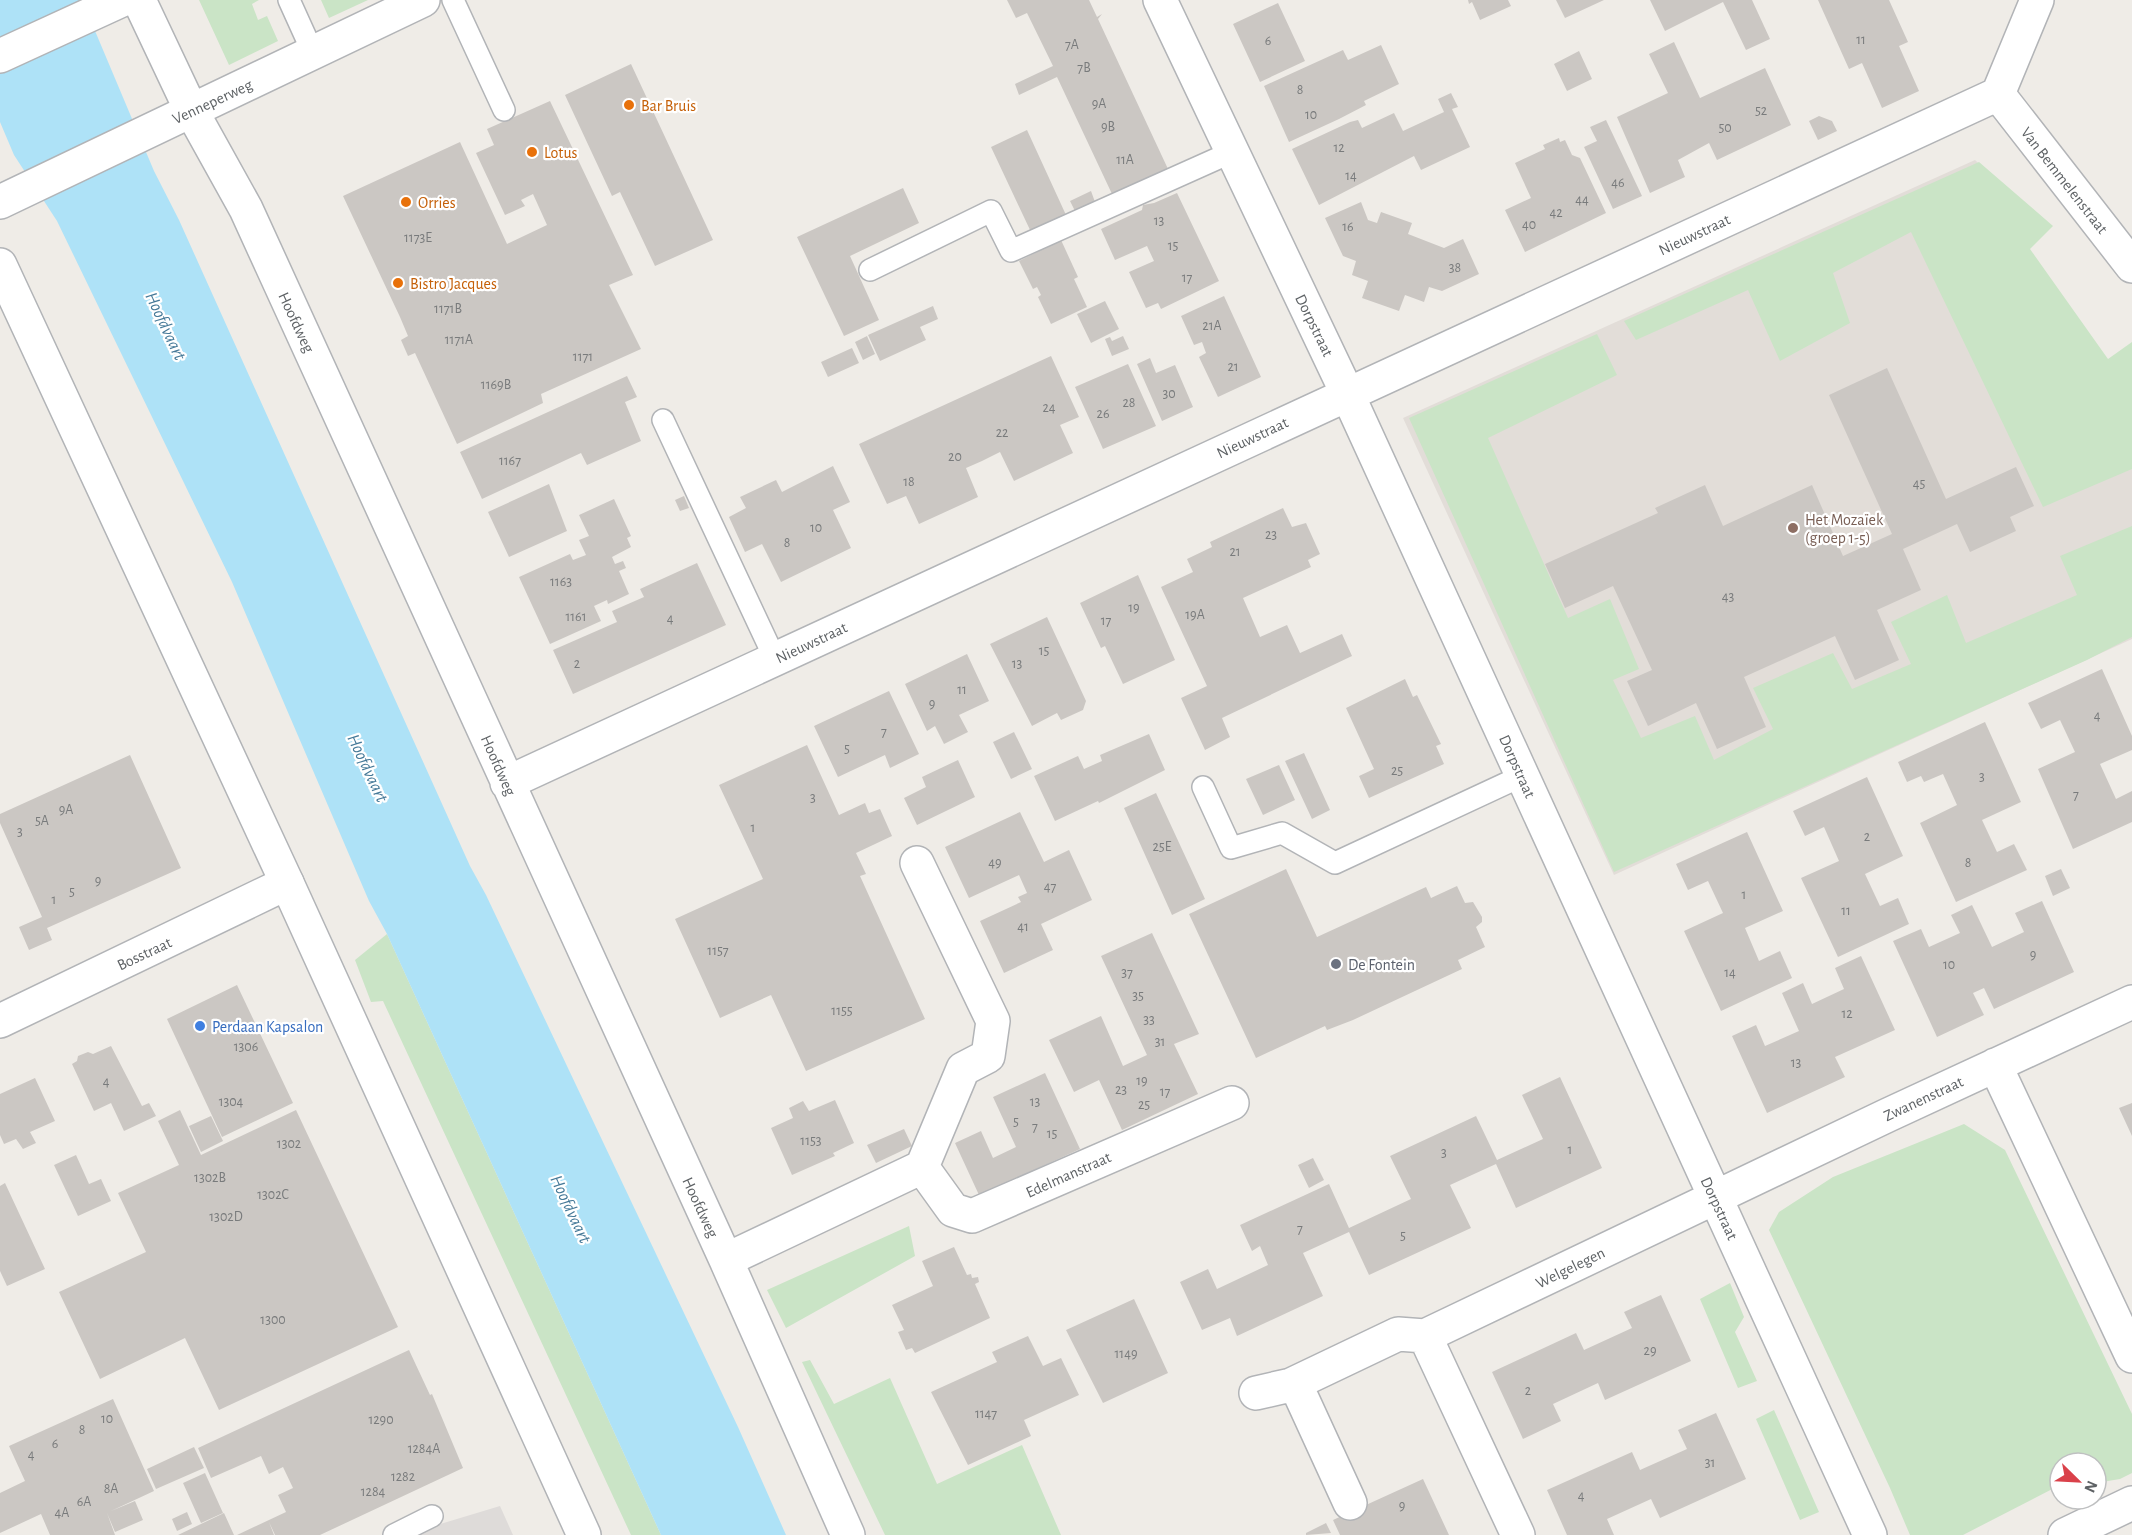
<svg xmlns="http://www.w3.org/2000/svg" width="2132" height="1535" font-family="'Alegreya Sans',sans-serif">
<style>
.industrial{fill:#dedbd9}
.education{fill:#e2ddd8}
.green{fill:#cae4c6}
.water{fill:#aee2f7}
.building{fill:#cbc7c3}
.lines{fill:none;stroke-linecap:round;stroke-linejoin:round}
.service-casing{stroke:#b2b4b7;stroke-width:24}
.minor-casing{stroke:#b2b4b7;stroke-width:36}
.tertiary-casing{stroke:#b2b4b7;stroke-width:36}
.service{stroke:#fff;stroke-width:21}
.minor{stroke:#fff;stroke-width:33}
.tertiary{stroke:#fff;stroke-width:33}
.food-dot{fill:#e8710a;stroke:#fff;stroke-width:2}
.education-dot{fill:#8d6e63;stroke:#fff;stroke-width:2}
.worship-dot{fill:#6b7280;stroke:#fff;stroke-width:2}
.shop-dot{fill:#3f7fe0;stroke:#fff;stroke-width:2}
.labels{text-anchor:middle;stroke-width:4.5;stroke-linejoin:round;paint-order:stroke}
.number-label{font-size:14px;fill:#797b7c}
.street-label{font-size:16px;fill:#5e6265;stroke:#fff}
.food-label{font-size:16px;fill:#c56008;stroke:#fff;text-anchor:start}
.education-label{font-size:16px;fill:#785e54;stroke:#fff;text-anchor:start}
.worship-label{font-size:16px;fill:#5b616d;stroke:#fff;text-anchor:start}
.shop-label{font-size:16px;fill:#366cbe;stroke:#fff;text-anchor:start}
.water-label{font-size:18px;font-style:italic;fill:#457998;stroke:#fff}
</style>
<rect width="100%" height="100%" fill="#efece7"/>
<path class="industrial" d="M500,1506l13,29h-109z"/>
<path class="education" d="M1975,160l71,67 -23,20 85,118 24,-18v292l-518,236 -211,-457z"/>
<path class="green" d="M199,0h60l-7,4 6,16 9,-4 11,25 -49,24z
M321,0h47l-39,18z
M1979,162l74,64 -23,23 78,110 24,-17v127l-89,38 -132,-275 -78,41 17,50 -70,38 -32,-71 -112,50 -12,-19z
M1597,334l20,41 -129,63 80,180 42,-19 29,70 -26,11 28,58 54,-22 19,44 59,-31 -20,-41 80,-35 19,36 59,-25 -20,-42 56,-27 19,48 111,-48 -17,-39 72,-30v111l-45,23 -473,212 -205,-454z
M387,934l274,601h-30l-248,-534 -12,1 -16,-42z
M1964,1124l41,26 127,264v59l-12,6 -24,4v-20h-36v22l-97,50h-53l-20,-47 -121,-258 10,-18 54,-35z
M909,1226l6,30 -129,72 -19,-38z
M1730,1283l14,34 -9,15 22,49 -19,7 -38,-89z
M810,1360l24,44 56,-26 47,106 85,-39 39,90h-176l-83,-173z
M1774,1410l45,102 -19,8 -44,-101z"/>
<path class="water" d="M0,0h82l72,171 25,49 291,646 16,29 252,532 48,108h-125l-274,-601 -18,-33 -137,-319 -175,-361 -43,-66 -14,-33z"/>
<path class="building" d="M1007,0h82l8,17 5,-3 -4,5 70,150 -56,25 -55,-117 -38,18 -4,-11 38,-18 -26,-53 -11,5z
M1468,0h40l3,6 -31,14 -8,-18 -3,2z
M1556,0h48l-39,18z
M1650,0h102l18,39 -24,11 -23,-48 -58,29z
M1818,0h71l19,42 -9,4 20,45 -37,17 -20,-45 -13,6z
M1278,3l27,58 -45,21 -27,-58z
M1674,42l26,56 65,-30 26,57 -74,35 -8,-17 -31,17 7,17 -35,16 -33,-76 51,-24 -19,-39z
M1381,45l18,39 -35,17 2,4 -27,14 -50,23 -25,-56 79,-36 5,10z
M1579,51l13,28 -25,12 -13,-27z
M631,64l82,176 -58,26 -35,-74 -8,4 -47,-101z
M1451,93l7,14 -6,2 18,38 -49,23 -7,-14 -95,49 -27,-56 58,-27 8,-2 4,8 32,-15 9,18 41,-19 -6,-13z
M550,101l83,174 -24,10 32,64 -100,45 2,9 -86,41 -42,-91 -7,3 -7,-16 7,-4 -8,-19 -57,-121 117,-54 47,102 40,-19 -14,-31 -12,6 4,6 -20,9 -29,-62 18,-8 -7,-16z
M1819,116l13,5 5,10 -19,9 -9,-19z
M1606,120l36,76 -29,13 -29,-62 13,-6 -7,-14z
M1027,130l39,85 -35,17 -40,-85z
M1559,138l1,4 5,-2 7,15 8,3 26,55 -81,39 -20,-42 26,-12 -16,-35 30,-14 -2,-4z
M903,188l16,35 -69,33 29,64 -35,16 -47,-99z
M1091,191l4,11 -20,9 -5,-10z
M1177,193l42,88 -58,28 -3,-6 -12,5 -17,-36 25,-11 -7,-15 -32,14 -14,-31 41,-19 1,-5 11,-2z
M1361,202l7,18 9,3 4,-11 31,11 -4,11 36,14 19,-9 16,35 -37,17 -13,-4 -5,15 -19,-7 -6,16 -37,-13 6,-17 -16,-6 4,-14 -13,-5 -18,-38z
M1061,240l17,37 -4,2 13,28 -36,17 -13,-27 3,-2 -4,-8 -4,2 -14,-28z
M1224,296l37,81 -43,20 -19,-40 7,-4 -4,-11 -8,3 -13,-29z
M1105,301l14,28 -28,14 -14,-29z
M933,306l5,13 -18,8 6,13 -46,21 -12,-26z
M867,336l8,18 -12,6 -8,-18z
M1123,336l6,13 -17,7 -7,-17 5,-2 2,4z
M852,348l7,15 -31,14 -7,-15z
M1051,356l28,61 -19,8 13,28 -59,28 -14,-29 -18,9 -16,7 12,29 -59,27 -13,-28 -19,8 -28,-60z
M1150,358l6,15 19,-8 18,42 -31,14 -25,-57z
M1128,364l28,62 -53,23 -28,-62z
M1887,368l59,131 70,-32 18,39 -24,11 6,14 -46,21 -13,-28 -54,25 18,41 -44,20 22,50 -44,20 -20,-44 -91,41 22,50 -49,22 -21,-46 -48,23 -21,-45 25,-11 -39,-84 -48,22 -20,-44 113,-51 -3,-5 50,-23 18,41 89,-41 31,71 49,-22 -63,-139z
M627,376l10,21 -12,5 16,39 -54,24 -6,-12 -99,46 -22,-47z
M833,466l17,36 -17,8 18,38 -70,34 -19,-38 -17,8 -16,-35 17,-9 -6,-11 36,-17 6,12z
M549,484l18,47 -58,26 -21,-45z
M684,496l5,12 -9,3 -5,-11z
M614,499l17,37 -4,2 4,9 -19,10 3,7 8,-3 3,7 -7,3 10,23 -21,10 -1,-4 -13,6 7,15 -51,23 -31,-67 51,-23 3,6 13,-5 -7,-15 10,-4 -10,-21z
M1283,508l9,19 14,-4 14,31 -12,6 3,7 -68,31 17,39 27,-12 13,28 42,-19 10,22 -130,62 8,19 -25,13 -24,-52 26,-12 -46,-99 32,-15 -6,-13 25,-12 -2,-5z
M697,563l29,62 -153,69 -20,-44 64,-28 -5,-11 32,-14 -4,-8z
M1138,575l37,85 -52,24 -18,-38 -4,2 -21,-45z
M1047,617l39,84 -3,9 -22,10 -4,-7 -25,13 -42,-82z
M967,654l22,47 -30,14 9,17 -24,12 -9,-18 -8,5 -22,-47z
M2102,669l30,67v14l-32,14 16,35 16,-8v31l-59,27 -35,-80 37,-17 -15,-32 -19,9 -13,-26z
M1405,679l8,18 4,-2 24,49 -5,2 8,18 -75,34 -10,-22 15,-7 -28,-61z
M889,691l30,63 -29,14 -5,-13 -47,22 -24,-51z
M1985,722l36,80 -39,18 15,32 17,-8 13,26 -71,32 -36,-79 37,-18 -14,-31 -19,8 -3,-6 -14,6 -9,-20z
M1014,732l18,37 -21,10 -18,-37z
M1149,734l16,36 -66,33 -1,-2 -43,20 -21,-45 44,-20 6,13 18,-8 -2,-6z
M807,745l32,70 26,-12 4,10 11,-4 12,27 -36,17 10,21 -6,2 65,143 -119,52 -35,-76 -51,23 -45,-99 88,-40 -44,-94z
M1304,753l26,57 -18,9 -27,-58z
M130,755l51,113 -134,60 5,12 -23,10 -10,-23 23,-10 -42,-94v-9z
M958,760l17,37 -58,28 -13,-27 22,-11 -4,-10z
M1279,765l16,35 -32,15 -17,-36z
M1867,777l36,79 -38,18 15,32 18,-8 11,26 -71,33 -37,-79 38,-17 -15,-34 -19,9 -12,-25z
M1156,793l49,106 -33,16 -48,-107z
M1020,812l24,50 25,-12 23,50 -51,24 12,26 -49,23 -24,-52 41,-19 -3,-5 9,-4 -8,-18 -50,23 -24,-51z
M1747,832l36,79 -38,17 14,33 21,-10 12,27 -71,33 -37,-80 39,-18 -15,-32 -20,9 -12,-26z
M1286,869l31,68 109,-50 5,11 26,-12 8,17 8,-1 9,15v5l-6,5 9,20 -27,13 4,9 -109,51 -26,10 -2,-4 -69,32 -67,-144z
M2061,869l9,19 -17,8 -8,-20z
M2042,901l32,71 -80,37 -10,-21 -11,5 11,22 -47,22 -44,-96 28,-12 8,18 31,-14 -9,-18 21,-10 20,42 32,-15 -9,-19z
M1152,933l47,101 -25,10 24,50 -76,36 -23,-50 -25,12 -25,-52 52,-24 22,50 24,-11 -46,-99z
M1861,956l34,74 -60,27 10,20 -78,36 -35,-77 24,-11 9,21 34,-15 -17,-38 21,-10 9,21 32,-15 -9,-21z
M237,985l56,118 -71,34 -55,-118z
M111,1046l31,60 7,-3 7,13 -32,15 -13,-28 -17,8 -22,-47 5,-3 1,-5 10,-4 5,2z
M1045,1073l35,76 -101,46 -24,-52 26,-12 12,27 23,-11 -23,-50z
M1560,1077l42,91 -86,40 -20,-44 -46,21 21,43 -102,47 -20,-43 -46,21 20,43 -86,40 -7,-18 -28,12 -22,-48 28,-13 9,20 51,-24 -8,-19 -8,5 -12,-26 89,-41 20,44 62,-29 -21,-43 86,-40 21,44 46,-21 -21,-44z
M35,1078l20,43 -25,11 6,11 -13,6 -7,-10 -12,5 -4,-9v-41z
M835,1100l19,43 -21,10 2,3 -43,19 -21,-47 22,-10 -4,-10 14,-7 6,10z
M2132,1103v33l-13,-28z
M180,1110l21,45 95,-45 102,217 -179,83 -34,-72 -85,41 -41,-87 87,-40 -28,-59 61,-28 -21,-44z
M211,1116l12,25 -22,11 -12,-26z
M904,1129l8,17 -36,17 -9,-18z
M76,1155l13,29 12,-5 10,22 -33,15 -24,-51z
M1313,1158l11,22 -15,8 -11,-23z
M5,1183l40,86 -38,17 -7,-15v-85z
M954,1247l13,28 4,-1 1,4 6,-1 1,5 -4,2 15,34 -75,35 -3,-5 -6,2 -8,-18 6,-2 -12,-25 41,-19 -11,-25z
M1661,1295l30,66 -86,39 -7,-17 -45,21 8,17 -38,18 -31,-67 84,-39 8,17 48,-22 -8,-16z
M1134,1299l34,74 -65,30 -37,-73z
M1028,1336l15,30 18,-8 18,37 -55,25 7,16 -63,29 -37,-73 66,-30 -5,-10z
M409,1350l21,45 2,-1 31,74 -143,67h-45l-6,-13 5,13h-37l49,-23 -8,-17 15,-7 -10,-21 -14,7 -8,-18 -50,22 -13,-30z
M113,1399l41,92 -43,20 24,-10 8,19 -28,12 -8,-19 8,22h-65l-9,-21 -41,19v-40l25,-12 -16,-35z
M1716,1413l30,66 -86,39 -9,-19 -44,20 7,16h-47l-20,-45 85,-38 8,18 47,-21 -9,-19z
M194,1447l10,21 -48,21 -9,-20z
M205,1473l18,40 -22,10 -18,-40z
M1423,1479l26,56h-109l-7,-15z
M187,1512l5,12 -15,7 -5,-12z
M224,1513l10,22h-56z
M1326,1523l5,10 -25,2v-2z"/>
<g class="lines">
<defs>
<path id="service" d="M289,0l24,53
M453,0l51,110
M870,270l121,-59 20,40 221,-99
M663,420l112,239
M1203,787l28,61 51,-15 53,30 187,-87
M394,1535l38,-19"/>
<path id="minor" d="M139,0l52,110 55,99 480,1051 122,275
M1160,0l187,393 523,1142
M0,56l122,-56
M1998,94l134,172
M1998,94l39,-94
M0,202l423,-202
M507,783l1491,-689
M0,1021l287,-138
M1995,1065l137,291
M922,1167l31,43 19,6 260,-113
M726,1260l196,-93 41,-98 25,-13 5,-35 -76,-158
M1425,1336l93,199
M1295,1383l55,120
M1256,1393l35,-8 107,-51 27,2 463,-221 244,-113
M2065,1535l67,-32"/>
<path id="tertiary" d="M0,265l287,618 297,652"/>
</defs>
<use href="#service" class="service-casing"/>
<use href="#minor" class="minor-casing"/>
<use href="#tertiary" class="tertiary-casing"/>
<use href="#service" class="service"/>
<use href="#minor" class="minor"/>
<use href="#tertiary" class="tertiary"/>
</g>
<g class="food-dot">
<circle cx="629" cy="105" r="6"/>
<circle cx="532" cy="152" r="6"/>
<circle cx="406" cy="202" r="6"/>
<circle cx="398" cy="283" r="6"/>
</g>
<circle class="education-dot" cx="1793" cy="528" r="6"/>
<circle class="worship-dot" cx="1336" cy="964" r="6"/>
<circle class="shop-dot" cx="200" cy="1026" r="6"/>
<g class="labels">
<g class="number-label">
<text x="1861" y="44">11</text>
<text x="1268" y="45">6</text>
<text x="1072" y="49">7A</text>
<text x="1084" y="72">7B</text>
<text x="1300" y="94">8</text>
<text x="1099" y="108">9A</text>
<text x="1761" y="115">52</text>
<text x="1311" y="119">10</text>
<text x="1108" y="131">9B</text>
<text x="1725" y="132">50</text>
<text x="1339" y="152">12</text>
<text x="1125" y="164">11A</text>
<text x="1351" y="180">14</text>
<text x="1618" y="187">46</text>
<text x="1582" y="204">44</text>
<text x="1556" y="217">42</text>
<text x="1159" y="225">13</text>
<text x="1529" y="229">40</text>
<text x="1348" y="231">16</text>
<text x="418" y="242">1173E</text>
<text x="1173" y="250">15</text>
<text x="1455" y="272">38</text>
<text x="1187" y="282">17</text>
<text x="448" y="313">1171B</text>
<text x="1212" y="330">21A</text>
<text x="459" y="344">1171A</text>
<text x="583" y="361">1171</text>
<text x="1233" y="371">21</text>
<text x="496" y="389">1169B</text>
<text x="1169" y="398">30</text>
<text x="1129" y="407">28</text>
<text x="1049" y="412">24</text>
<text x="1103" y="418">26</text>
<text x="1002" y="437">22</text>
<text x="955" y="461">20</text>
<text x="510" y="465">1167</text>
<text x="909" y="486">18</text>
<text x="1919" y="488">45</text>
<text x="816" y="532">10</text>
<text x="1271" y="539">23</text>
<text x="787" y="547">8</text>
<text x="1235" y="556">21</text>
<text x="561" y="586">1163</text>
<text x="1728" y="601">43</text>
<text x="1134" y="612">19</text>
<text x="1195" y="619">19A</text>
<text x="576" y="621">1161</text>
<text x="670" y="623">4</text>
<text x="1106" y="625">17</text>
<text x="1044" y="655">15</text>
<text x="577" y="668">2</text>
<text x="1017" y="668">13</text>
<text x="962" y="694">11</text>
<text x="932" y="708">9</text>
<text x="2097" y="720">4</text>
<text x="884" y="736">7</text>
<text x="847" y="753">5</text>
<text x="1397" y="775">25</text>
<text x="1982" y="781">3</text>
<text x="2076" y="799">7</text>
<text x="813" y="802">3</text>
<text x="66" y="814">9A</text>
<text x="42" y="825">5A</text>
<text x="753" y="832">1</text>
<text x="20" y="836">3</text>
<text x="1867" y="841">2</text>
<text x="1162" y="851">25E</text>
<text x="995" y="867">49</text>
<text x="1968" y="867">8</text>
<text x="98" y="885">9</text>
<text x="1050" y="891">47</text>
<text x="72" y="896">5</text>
<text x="1744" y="899">1</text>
<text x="54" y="904">1</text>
<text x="1846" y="915">11</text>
<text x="1023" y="931">41</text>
<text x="718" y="955">1157</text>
<text x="2033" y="959">9</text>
<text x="1949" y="969">10</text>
<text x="1127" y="977">37</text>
<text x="1730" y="977">14</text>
<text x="1138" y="1000">35</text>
<text x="842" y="1015">1155</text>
<text x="1847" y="1018">12</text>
<text x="1149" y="1024">33</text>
<text x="1160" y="1046">31</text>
<text x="246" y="1051">1306</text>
<text x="1796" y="1067">13</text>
<text x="1142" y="1085">19</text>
<text x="106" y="1086">4</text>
<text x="1121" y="1094">23</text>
<text x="1165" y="1096">17</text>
<text x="231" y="1106">1304</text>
<text x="1035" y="1106">13</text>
<text x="1144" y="1109">25</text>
<text x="1016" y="1126">5</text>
<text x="1035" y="1131">7</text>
<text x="1052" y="1138">15</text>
<text x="811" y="1145">1153</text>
<text x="289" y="1148">1302</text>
<text x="1570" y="1154">1</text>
<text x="1444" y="1157">3</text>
<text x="210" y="1182">1302B</text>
<text x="273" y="1199">1302C</text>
<text x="226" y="1221">1302D</text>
<text x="1300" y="1233">7</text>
<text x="1403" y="1240">5</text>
<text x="273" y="1324">1300</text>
<text x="1650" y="1355">29</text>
<text x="1126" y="1358">1149</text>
<text x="1528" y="1395">2</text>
<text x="986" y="1418">1147</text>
<text x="107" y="1423">10</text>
<text x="381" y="1424">1290</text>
<text x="82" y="1434">8</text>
<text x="55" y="1448">6</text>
<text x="424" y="1453">1284A</text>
<text x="31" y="1459">4</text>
<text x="1710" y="1467">31</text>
<text x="403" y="1481">1282</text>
<text x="111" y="1493">8A</text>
<text x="373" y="1496">1284</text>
<text x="1581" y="1500">4</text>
<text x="84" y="1506">6A</text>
<text x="1402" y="1510">9</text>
<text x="62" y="1517">4A</text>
</g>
<g class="street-label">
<text transform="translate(212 101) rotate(-25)" y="6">Venneperweg</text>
<text transform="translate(2065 180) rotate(52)" y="6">Van Bemmelenstraat</text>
<text transform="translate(1694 234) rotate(-25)" y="6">Nieuwstraat</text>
<text transform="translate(297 322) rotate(65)" y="6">Hoofdweg</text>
<text transform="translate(1315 325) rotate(64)" y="6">Dorpstraat</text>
<text transform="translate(1252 437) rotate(-25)" y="6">Nieuwstraat</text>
<text transform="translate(811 642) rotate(-25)" y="6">Nieuwstraat</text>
<text transform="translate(499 765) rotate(66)" y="6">Hoofdweg</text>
<text transform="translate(1518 766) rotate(66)" y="6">Dorpstraat</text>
<text transform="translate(144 953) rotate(-25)" y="6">Bosstraat</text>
<text transform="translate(1923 1098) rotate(-25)" y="6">Zwanenstraat</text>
<text transform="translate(1068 1174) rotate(-24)" y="6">Edelmanstraat</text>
<text transform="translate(701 1207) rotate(65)" y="6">Hoofdweg</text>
<text transform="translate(1720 1208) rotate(65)" y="6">Dorpstraat</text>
<text transform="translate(1570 1267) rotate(-26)" y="6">Welgelegen</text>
</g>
<g class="food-label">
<text x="641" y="111">Bar Bruis</text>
<text x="544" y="158">Lotus</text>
<text x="418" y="208">Orries</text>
<text x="410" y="289">Bistro Jacques</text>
</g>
<g class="education-label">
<text x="1805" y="525">Het Mozaïek<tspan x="1805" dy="18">(groep 1-5)</tspan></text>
</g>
<g class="worship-label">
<text x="1348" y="970">De Fontein</text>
</g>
<g class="shop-label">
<text x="212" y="1032">Perdaan Kapsalon</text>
</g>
<g class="water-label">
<text transform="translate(166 326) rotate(65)" y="6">Hoofdvaart</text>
<text transform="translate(368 768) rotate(65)" y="6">Hoofdvaart</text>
<text transform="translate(571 1209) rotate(65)" y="6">Hoofdvaart</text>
</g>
</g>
<g transform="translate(2078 1481) rotate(114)"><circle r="28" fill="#ffffff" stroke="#bfc0c1" stroke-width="1.5"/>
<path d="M0-4.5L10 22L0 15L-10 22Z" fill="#da414a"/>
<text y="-9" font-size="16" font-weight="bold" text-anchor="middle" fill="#5e6265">N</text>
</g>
</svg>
